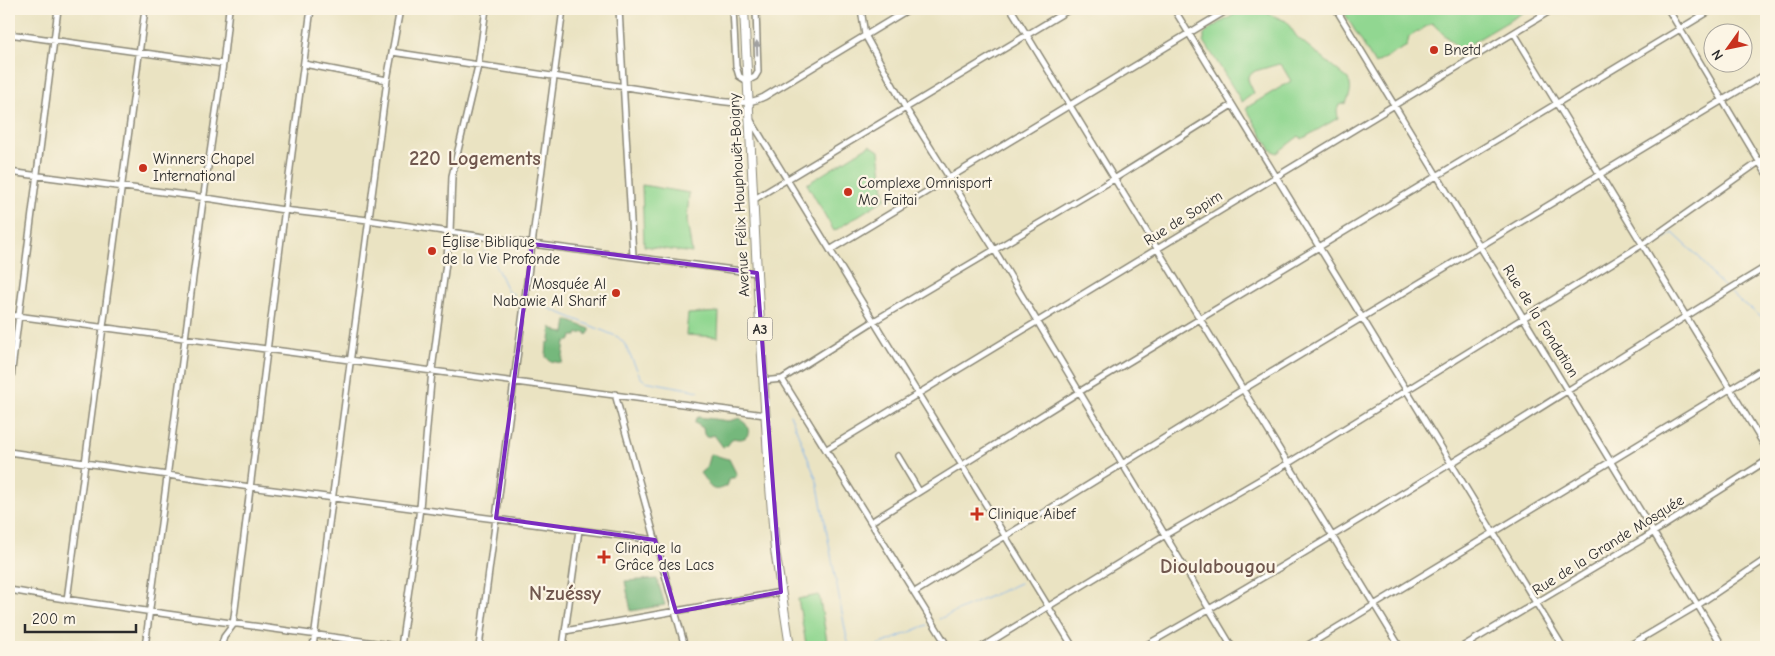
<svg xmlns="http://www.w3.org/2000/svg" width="1775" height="656" font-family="'Comic Neue',sans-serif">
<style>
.green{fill:#91d791;stroke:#5e815e}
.forest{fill:#74b87b;stroke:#507253}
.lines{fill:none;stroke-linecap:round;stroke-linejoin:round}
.stream{stroke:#80b4ee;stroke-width:1}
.minor-casing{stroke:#8a8776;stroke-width:8}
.highway-casing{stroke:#8a8776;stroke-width:10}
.minor{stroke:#fff;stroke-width:5}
.highway{stroke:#fff;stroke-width:8}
.oneway{fill:#a0a0a0}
.marked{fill:none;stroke:#7b2cbf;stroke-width:4;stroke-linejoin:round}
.poi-dot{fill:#c8321e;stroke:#fcf5e5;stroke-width:2}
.labels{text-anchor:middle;stroke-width:4.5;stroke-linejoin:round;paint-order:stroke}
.shield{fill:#fcf5e5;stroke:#6a6863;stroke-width:1}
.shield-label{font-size:14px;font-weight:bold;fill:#2b2b2b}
.poi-label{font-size:15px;fill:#2b2b2b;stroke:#fcf5e5;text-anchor:start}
.street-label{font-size:15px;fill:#2b2b2b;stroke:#fcf5e5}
.district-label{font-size:20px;font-weight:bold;fill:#70574e;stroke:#fcf5e5}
</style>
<rect width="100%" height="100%" fill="#fcf5e5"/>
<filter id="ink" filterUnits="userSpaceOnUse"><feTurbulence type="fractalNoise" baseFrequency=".02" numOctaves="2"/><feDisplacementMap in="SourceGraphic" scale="10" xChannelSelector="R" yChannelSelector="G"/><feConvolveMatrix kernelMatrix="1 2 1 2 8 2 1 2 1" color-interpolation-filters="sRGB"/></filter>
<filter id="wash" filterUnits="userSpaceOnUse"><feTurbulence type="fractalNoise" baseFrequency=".0096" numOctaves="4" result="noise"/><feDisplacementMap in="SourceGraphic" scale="20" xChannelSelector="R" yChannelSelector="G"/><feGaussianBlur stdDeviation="1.12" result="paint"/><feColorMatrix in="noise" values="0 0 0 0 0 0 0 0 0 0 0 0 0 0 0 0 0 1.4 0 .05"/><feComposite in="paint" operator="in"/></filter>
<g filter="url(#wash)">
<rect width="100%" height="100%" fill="#eae3c2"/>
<path class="green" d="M1244,9h13l29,12 11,16 51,42c4,9 3,14 -2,24l-7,2 -2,5 1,8 -36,21 -3,-3 -22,17 -6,-3 -25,-42 45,-27 -9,-15 -3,-2 -24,7 -7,5v4l6,13 -12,9 -38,-61v-6l7,-7z
M1342,9h187l-69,41 -28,-27 -23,14 -2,9 -32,18z
M870,145l9,6 6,48 -51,32 -27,-47z
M642,185l47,8 -2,28 5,32 -48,-7z
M719,312l-1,25 -32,-2 2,-21z
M819,595l8,46 -21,3 -8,-45z"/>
<path class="forest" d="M567,320l23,9v2l-3,4 -1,-3 -9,2v2h-5l-1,4 -6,2 -3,21 -12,-2 -4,-4 1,-14 3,-1 1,-15 7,5 7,1z
M698,417l31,4 11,-3c13,10 11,25 -7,20l-6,8 -4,1 -9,-12 -8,2 -2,-3 -1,-6 -8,-5v-3z
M710,454c4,0 12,4 19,5l8,16 -2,3h-5l-3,8c-17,9 -17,-1 -27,-13l6,-5z
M657,579l8,26 -34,6 -6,-30z"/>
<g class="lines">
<path class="stream" d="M1657,238l6,2 10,-7 27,25 13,18 14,13
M483,251l11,11 13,28 3,4h4
M1730,292l7,7 29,21
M541,305l77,32 6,6 17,35 4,3 54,10
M790,414l27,67 30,158 3,8
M939,619l81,-36
M874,647l53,-22"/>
</g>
</g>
<g filter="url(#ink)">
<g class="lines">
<defs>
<path id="minor" d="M619,9l14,247
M733,9l3,57 3,10 8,5 8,-4 3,-5 -2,-63
M861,9l4,26 40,72 89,142 238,398
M1011,9l389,638
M1174,9l389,638
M1336,9l387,638
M1668,9l98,164
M1514,33l252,415
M9,34l214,30
M392,52l300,45c24,3 50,11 72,0l145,-88
M304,64l83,16
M750,119l323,528
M9,172l184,24 91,14 84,10 164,24 225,29
M753,200l317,-191
M830,250l399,-241
M9,315l756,100
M782,379l166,268
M763,381l19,-2 92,-58 240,-142 118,-74
M9,393l49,-384
M615,394l70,253
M827,449l726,-440
M9,452l241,35 405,53
M898,456l21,35
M871,522l208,-130 634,-383
M9,590c131,22 263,38 395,57
M915,592l327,-202 524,-316
M67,600l78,-591
M565,631l216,-39
M145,647l57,-439 21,-144 6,-55
M221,647l3,-10 9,-12c26,-206 50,-411 78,-616
M313,647l74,-567 13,-71
M401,647l19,-139 12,-138 18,-138 2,-56 26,-110 8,-57
M479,647l84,-638
M563,647l16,-117
M982,647l183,-112 122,-71 356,-220 123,-87
M1143,647c143,-81 284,-168 424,-256 67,-41 132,-84 199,-124
M1305,647l461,-280
M1462,647l181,-108 123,-78
M1627,647l71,-42 68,-46"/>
<path id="highway" d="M744,9l13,264 12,201 6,76 15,97"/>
</defs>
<use href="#minor" class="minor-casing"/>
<use href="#highway" class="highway-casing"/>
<use href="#minor" class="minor"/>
<use href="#highway" class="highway"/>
</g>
<defs><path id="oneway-solid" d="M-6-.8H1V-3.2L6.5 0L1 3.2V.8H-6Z" transform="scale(1.25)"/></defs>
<use class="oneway" href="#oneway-solid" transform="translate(757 48) rotate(-92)"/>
</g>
<path class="marked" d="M532,244l225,29 24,319 -105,20 -21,-72 -159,-22z"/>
<g class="poi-dot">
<circle cx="1434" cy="50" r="5"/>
<circle cx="143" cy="168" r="5"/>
<circle cx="848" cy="192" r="5"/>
<circle cx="432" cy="251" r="5"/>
<circle cx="616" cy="293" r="5"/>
<path d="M974.5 506.5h5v5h5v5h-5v5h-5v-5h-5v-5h5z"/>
<path d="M601.5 549.5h5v5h5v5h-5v5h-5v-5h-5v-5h5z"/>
</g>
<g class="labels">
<rect class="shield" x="747.5" y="317.5" width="25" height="23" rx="4"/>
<g class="shield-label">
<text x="760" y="334">A3</text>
</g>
<g class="poi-label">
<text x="1444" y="55">Bnetd</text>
<text x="153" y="164">Winners Chapel<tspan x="153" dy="17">International</tspan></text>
<text x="858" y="188">Complexe Omnisport<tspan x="858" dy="17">Mo Faitai</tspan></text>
<text x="442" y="247">Église Biblique<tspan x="442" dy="17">de la Vie Profonde</tspan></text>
<text x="606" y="289" text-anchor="end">Mosquée Al<tspan x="606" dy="17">Nabawie Al Sharif</tspan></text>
<text x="988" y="519">Clinique Aibef</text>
<text x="615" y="553">Clinique la<tspan x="615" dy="17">Grâce des Lacs</tspan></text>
</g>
<g class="street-label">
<text transform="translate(739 195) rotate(-93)" y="5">Avenue Félix Houphouët-Boigny</text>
<text transform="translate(1183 218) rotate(-32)" y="5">Rue de Sopim</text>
<text transform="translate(1541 321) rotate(58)" y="5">Rue de la Fondation</text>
<text transform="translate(1608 545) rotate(-32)" y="5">Rue de la Grande Mosquée</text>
</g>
<g class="district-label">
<text x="475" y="165">220 Logements</text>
<text x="1218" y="573">Dioulabougou</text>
<text x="565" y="600">N'zuéssy</text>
</g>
</g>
<rect width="1775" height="656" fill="none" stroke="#fcf5e5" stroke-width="30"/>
<g transform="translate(1728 48) rotate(237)"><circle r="24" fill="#fcf5e5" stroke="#a8a49b"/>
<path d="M0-4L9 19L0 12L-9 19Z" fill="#c8321e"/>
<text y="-8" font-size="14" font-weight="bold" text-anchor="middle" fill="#2b2b2b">N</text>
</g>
<path d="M25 624v8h111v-8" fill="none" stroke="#2b2b2b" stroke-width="2.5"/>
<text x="32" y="624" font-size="15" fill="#2b2b2b" stroke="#fcf5e5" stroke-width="4" paint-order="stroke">200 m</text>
</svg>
